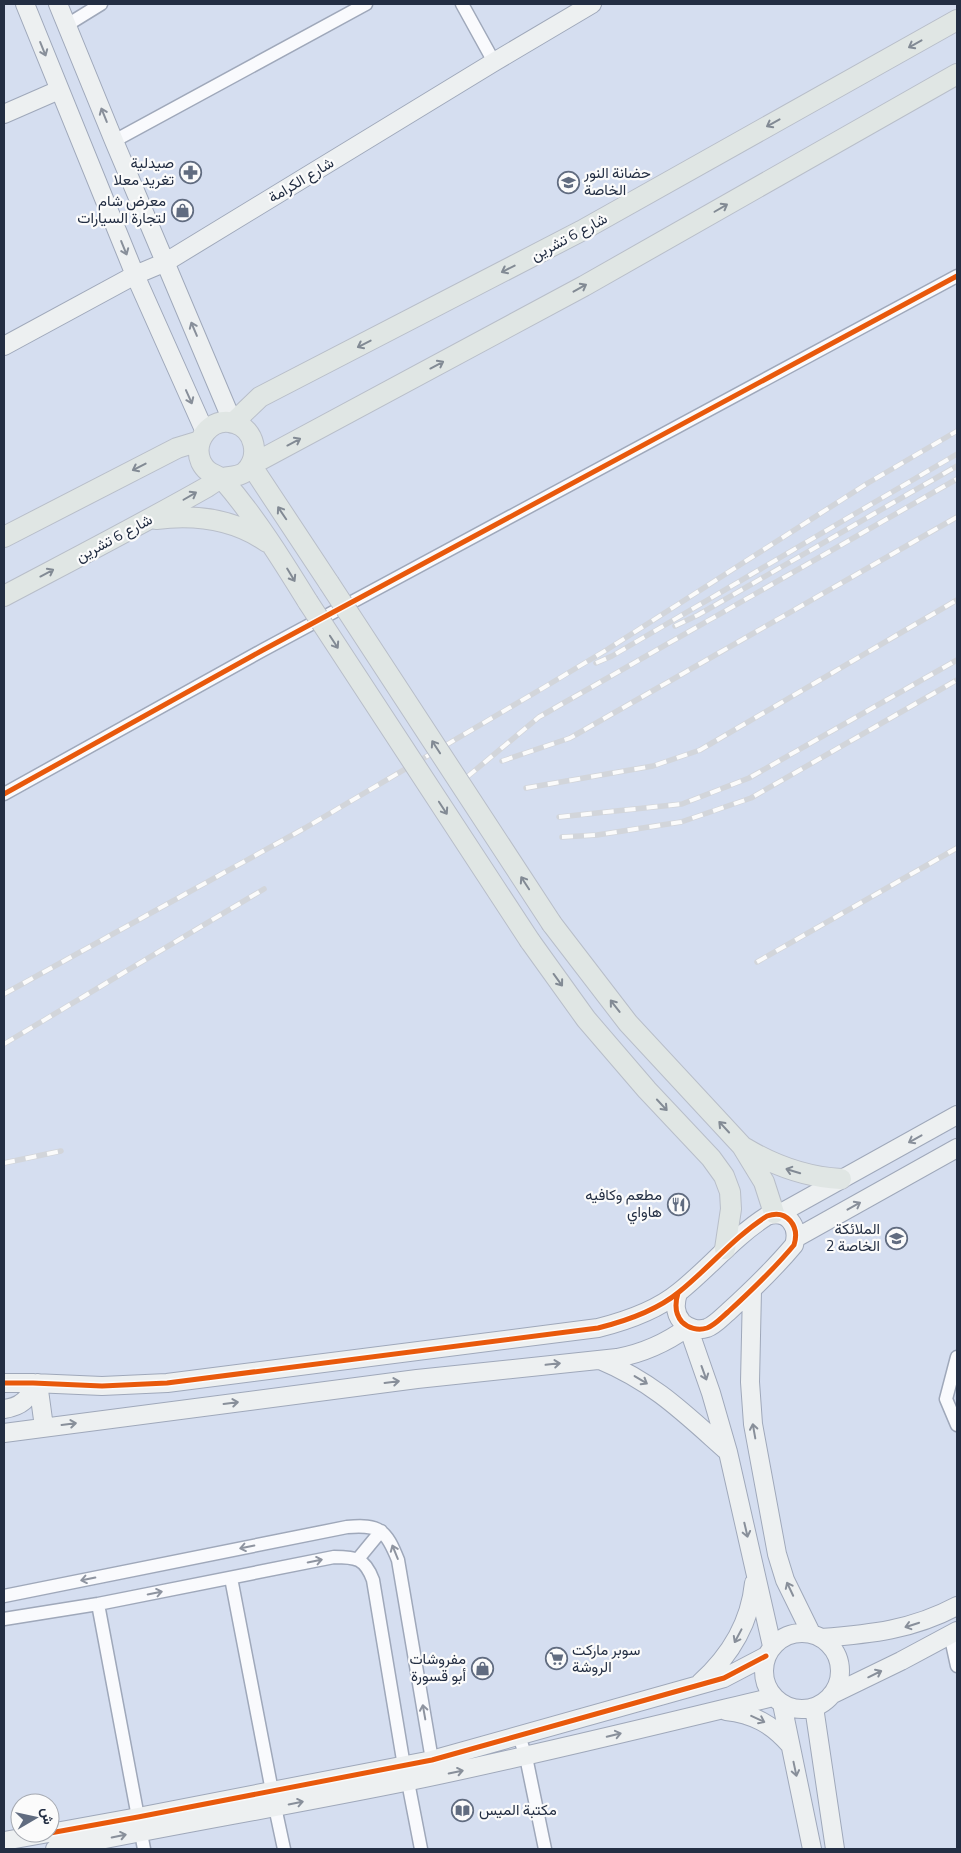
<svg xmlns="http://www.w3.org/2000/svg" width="961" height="1853" font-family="'Titillium Web',Vazirmatn,sans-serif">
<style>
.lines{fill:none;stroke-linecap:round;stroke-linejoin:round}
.street-casing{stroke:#9fa8ba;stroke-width:15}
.secondary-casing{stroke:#9fa8ba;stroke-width:20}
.primary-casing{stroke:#b8bec9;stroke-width:22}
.street{stroke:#f9fafd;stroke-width:12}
.secondary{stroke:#edf0f1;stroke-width:18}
.primary{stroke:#e0e6e4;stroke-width:20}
.rail-casing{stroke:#d2d5da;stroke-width:5.5}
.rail{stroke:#fbfbfb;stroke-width:4;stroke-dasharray:11;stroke-linecap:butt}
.primary-bridge-casing{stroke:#b8bec9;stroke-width:22;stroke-linecap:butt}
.primary-bridge{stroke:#e0e6e4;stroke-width:20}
.cycleway-casing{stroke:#fbfbfb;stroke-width:8}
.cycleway{stroke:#e8590c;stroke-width:5}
.oneway{stroke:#828a94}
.oneway2{stroke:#888f9a}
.oneway3{stroke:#8e94a0}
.labels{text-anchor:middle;stroke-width:4.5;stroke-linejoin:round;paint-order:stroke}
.poi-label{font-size:15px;fill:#232e43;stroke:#fbfbfb;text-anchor:end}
.street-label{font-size:15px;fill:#232e43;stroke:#fbfbfb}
</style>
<rect width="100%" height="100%" fill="#d5def0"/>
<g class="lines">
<defs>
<path id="street" d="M462,4l32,58
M67,25l34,-21
M114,141l252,-137
M4,794l259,-144 694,-374
M957,1357l-11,42 11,26
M358,1559l23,-28
M231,1578l41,213
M4,1596l343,-69c33,-3 39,3 51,33l34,200
M98,1604l46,245
M4,1619l94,-15 236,-47c22,0 31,1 39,23l31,186
M950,1634l7,32
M519,1736l7,21 19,92
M408,1782l13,67
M275,1807l9,42"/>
<path id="secondary" d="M25,4l110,271 70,157
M58,4l56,137 119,282
M4,114l55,-24
M4,346l131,-71 31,-13 328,-200 98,-58
M779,1214l178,-99
M796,1238l161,-90
M752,1290l-2,92 3,42 24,130 8,26 26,53
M600,1360c55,23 85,54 128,92
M4,1383h29l69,3 65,-3 431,-55c28,-7 58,-17 81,-36 30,-24 55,-55 88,-76 20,-7 33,10 27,29 -20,24 -43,46 -66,67 -6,5 -13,13 -21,16 -9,3 -19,0 -25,-6 -8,-9 -7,-19 -4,-29
M38,1383l6,44
M4,1409c16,-2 27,-10 29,-26
M4,1433l413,-54 200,-21c27,-5 49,-15 71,-31l23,66 17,59 44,194
M764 1671a38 38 0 1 1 76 0a38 38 0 1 1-76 0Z
M821,1638c50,-4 91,-8 136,-32
M700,1683c30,-27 50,-60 54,-100
M831,1695l70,-34 56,-30
M782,1704l30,145
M814,1707l21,142
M726,1711c27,3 46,13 64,34
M50,1833l88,-16 294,-57 292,-82 42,-22
M4,1841l45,-8
M55,1849c118,-24 237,-44 355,-68 122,-25 243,-55 363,-84"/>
<path id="primary" d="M233,423l27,-26 321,-166 376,-211
M156,519c40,-5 78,0 111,23
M4,537l173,-89 23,-7
M329,583l-78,-118 333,-179 373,-212
M4,596c68,-36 136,-71 203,-109 4,-3 9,-6 13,-8 8,-3 17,-1 25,-7 16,-15 10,-43 -11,-49 -23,-7 -42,18 -33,39 7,14 16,11 23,19 32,37 58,79 84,121
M552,924l76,99 114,123 22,36 10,31
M530,941l56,78 61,71 64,68 13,18 6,16 1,17 -6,40
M745,1148c30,18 60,29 96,31"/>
</defs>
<use href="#street" class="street-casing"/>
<use href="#secondary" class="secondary-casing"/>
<use href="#primary" class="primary-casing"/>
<use href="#street" class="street"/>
<use href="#secondary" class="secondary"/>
<use href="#primary" class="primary"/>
<defs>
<path id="rail" d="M675,626l23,-11 259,-149
M596,663l16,-7 345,-202
M502,761l68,-23 387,-221
M467,777l72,-60 418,-238
M526,788l127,-22 47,-16 257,-150
M559,817l123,-13 67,-26 208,-118
M562,837l35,-2 84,-13 70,-24 206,-118
M757,962l200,-114
M4,994l301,-166 243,-143 60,-36 260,-166 89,-52
M4,1044l260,-155
M4,1163l57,-12"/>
</defs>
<use href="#rail" class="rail-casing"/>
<use href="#rail" class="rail"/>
<defs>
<path id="primary-bridge" d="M329,583l223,341
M308,602l222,339"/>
</defs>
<use href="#primary-bridge" class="primary-bridge-casing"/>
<use href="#primary-bridge" class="primary-bridge"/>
<defs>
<path id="cycleway" d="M4,794l259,-144 694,-374
M4,1383h29l69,3 65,-3 431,-55c28,-7 58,-17 81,-36 30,-24 55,-55 88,-76 20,-7 33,10 27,29 -20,24 -43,46 -66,67 -6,5 -13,13 -21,16 -9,3 -19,0 -25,-6 -8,-9 -7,-19 -4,-29
M50,1833l88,-16 294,-57 292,-82 42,-22"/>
</defs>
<use href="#cycleway" class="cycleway-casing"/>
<use href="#cycleway" class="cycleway"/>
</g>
<defs><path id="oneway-shaft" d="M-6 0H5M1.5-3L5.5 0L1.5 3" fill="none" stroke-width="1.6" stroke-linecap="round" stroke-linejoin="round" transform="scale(1.25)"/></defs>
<g class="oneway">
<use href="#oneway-shaft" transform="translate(915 44) rotate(151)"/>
<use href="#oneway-shaft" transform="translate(773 123) rotate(151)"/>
<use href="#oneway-shaft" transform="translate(721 208) rotate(-30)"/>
<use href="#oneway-shaft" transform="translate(508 269) rotate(153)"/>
<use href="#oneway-shaft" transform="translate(580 288) rotate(-29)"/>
<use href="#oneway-shaft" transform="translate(364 344) rotate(153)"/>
<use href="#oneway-shaft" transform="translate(437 365) rotate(-28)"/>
<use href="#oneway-shaft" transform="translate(294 442) rotate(-28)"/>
<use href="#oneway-shaft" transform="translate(139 467) rotate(153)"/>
<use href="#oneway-shaft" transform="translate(190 496) rotate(-30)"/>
<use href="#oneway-shaft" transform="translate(282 513) rotate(-124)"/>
<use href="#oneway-shaft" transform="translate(47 573) rotate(-28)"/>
<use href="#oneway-shaft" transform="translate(291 575) rotate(59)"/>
<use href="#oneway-shaft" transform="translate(334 642) rotate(57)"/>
<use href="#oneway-shaft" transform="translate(436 747) rotate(-123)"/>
<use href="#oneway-shaft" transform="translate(443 808) rotate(57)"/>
<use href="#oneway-shaft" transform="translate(525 883) rotate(-123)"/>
<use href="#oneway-shaft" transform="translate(558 980) rotate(54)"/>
<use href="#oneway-shaft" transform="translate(615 1006) rotate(-128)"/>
<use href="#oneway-shaft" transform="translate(662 1105) rotate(47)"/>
<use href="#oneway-shaft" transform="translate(724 1127) rotate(-133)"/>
<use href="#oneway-shaft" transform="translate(793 1171) rotate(-163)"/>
</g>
<g class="oneway2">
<use href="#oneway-shaft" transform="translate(43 49) rotate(68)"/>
<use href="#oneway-shaft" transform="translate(104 115) rotate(-112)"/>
<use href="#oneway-shaft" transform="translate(124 248) rotate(68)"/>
<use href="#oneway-shaft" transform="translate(194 329) rotate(-113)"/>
<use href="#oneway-shaft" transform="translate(189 397) rotate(66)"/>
<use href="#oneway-shaft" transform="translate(915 1139) rotate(151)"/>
<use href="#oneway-shaft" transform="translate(854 1206) rotate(-29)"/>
<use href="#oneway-shaft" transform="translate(553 1364) rotate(-6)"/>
<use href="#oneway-shaft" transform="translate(704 1373) rotate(70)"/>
<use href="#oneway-shaft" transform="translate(641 1380) rotate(31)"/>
<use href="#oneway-shaft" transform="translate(392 1382) rotate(-7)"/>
<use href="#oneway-shaft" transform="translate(231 1403) rotate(-7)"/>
<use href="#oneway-shaft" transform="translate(69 1424) rotate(-7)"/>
<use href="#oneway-shaft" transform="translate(754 1431) rotate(-100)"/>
<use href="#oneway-shaft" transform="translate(746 1530) rotate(77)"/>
<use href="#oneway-shaft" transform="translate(790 1589) rotate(-115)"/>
<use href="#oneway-shaft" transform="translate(912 1625) rotate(162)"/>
<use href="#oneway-shaft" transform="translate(738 1636) rotate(118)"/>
<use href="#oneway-shaft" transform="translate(875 1674) rotate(-26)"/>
<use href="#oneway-shaft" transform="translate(758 1719) rotate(25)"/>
<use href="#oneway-shaft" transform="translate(614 1735) rotate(-14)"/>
<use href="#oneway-shaft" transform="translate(795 1769) rotate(78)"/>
<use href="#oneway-shaft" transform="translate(456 1772) rotate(-12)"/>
<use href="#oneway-shaft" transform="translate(296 1803) rotate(-11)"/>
<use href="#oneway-shaft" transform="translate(119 1836) rotate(-12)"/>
</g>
<g class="oneway3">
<use href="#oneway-shaft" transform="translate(247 1547) rotate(169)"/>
<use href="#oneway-shaft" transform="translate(395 1552) rotate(-112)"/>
<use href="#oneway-shaft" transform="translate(315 1561) rotate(-11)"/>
<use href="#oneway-shaft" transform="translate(88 1579) rotate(169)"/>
<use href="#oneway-shaft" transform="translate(155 1593) rotate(-11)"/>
<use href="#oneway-shaft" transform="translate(424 1712) rotate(-100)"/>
</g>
<defs>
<symbol id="pharmacy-ring" viewBox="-11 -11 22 22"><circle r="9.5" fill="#fbfbfb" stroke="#616c80" stroke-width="1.5"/><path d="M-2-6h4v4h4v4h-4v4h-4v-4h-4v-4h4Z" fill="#616c80"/></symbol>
<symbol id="school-ring" viewBox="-11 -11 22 22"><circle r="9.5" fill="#fbfbfb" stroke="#616c80" stroke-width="1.5"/><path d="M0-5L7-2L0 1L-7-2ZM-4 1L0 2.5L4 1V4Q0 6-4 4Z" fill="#616c80"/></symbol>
<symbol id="shop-ring" viewBox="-11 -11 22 22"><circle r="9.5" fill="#fbfbfb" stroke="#616c80" stroke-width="1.5"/><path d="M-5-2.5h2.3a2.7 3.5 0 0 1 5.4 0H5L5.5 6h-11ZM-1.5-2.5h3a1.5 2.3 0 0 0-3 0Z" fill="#616c80"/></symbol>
<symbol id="restaurant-ring" viewBox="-11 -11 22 22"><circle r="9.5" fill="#fbfbfb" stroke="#616c80" stroke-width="1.5"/><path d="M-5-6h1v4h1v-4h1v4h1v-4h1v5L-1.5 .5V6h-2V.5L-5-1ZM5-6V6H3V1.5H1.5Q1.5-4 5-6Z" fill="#616c80"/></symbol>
<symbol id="supermarket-ring" viewBox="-11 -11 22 22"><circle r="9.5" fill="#fbfbfb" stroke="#616c80" stroke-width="1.5"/><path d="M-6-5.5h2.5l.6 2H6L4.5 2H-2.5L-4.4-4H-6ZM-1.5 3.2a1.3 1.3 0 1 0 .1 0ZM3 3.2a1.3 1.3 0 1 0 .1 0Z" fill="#616c80"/></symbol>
<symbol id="library-ring" viewBox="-11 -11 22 22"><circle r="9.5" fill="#fbfbfb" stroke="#616c80" stroke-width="1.5"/><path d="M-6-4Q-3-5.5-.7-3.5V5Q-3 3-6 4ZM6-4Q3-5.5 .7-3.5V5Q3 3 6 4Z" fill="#616c80"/></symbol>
</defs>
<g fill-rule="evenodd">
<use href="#pharmacy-ring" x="178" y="160" width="25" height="25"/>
<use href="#school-ring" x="556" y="170" width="25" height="25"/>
<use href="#shop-ring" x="170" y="198" width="25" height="25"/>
<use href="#restaurant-ring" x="666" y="1192" width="25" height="25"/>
<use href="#school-ring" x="884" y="1226" width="25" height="25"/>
<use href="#supermarket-ring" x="544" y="1646" width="25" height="25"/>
<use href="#shop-ring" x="470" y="1656" width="25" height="25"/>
<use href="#library-ring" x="450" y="1798" width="25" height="25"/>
</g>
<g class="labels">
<g class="poi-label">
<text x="174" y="168">صيدلية<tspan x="174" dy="17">تغريد معلا</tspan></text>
<text x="584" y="178" text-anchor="start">حضانة النور<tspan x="584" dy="17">الخاصة</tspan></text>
<text x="166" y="206">معرض شام<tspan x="166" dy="17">لتجارة السيارات</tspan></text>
<text x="662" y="1200">مطعم وكافيه<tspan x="662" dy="17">هاواي</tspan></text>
<text x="880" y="1234">الملائكة<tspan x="880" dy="17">الخاصة 2</tspan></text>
<text x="572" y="1655" text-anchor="start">سوبر ماركت<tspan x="572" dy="17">الروشة</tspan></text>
<text x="466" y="1664">مفروشات<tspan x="466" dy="17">أبو قسورة</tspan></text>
<text x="479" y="1815" text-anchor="start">مكتبة الميس</text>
</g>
<g class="street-label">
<text transform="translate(301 180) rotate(-31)" y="5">شارع الكرامة</text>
<text transform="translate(569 237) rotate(-28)" y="5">شارع 6 تشرين</text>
<text transform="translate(114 538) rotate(-28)" y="5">شارع 6 تشرين</text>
</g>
</g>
<rect width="961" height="1853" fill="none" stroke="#232e43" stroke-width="10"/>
<g transform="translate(35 1818) rotate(81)"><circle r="24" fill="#fbfbfb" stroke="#a5a9b1"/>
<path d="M0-4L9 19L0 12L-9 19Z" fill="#616c80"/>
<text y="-8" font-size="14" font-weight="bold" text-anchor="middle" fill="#232e43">ش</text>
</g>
</svg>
